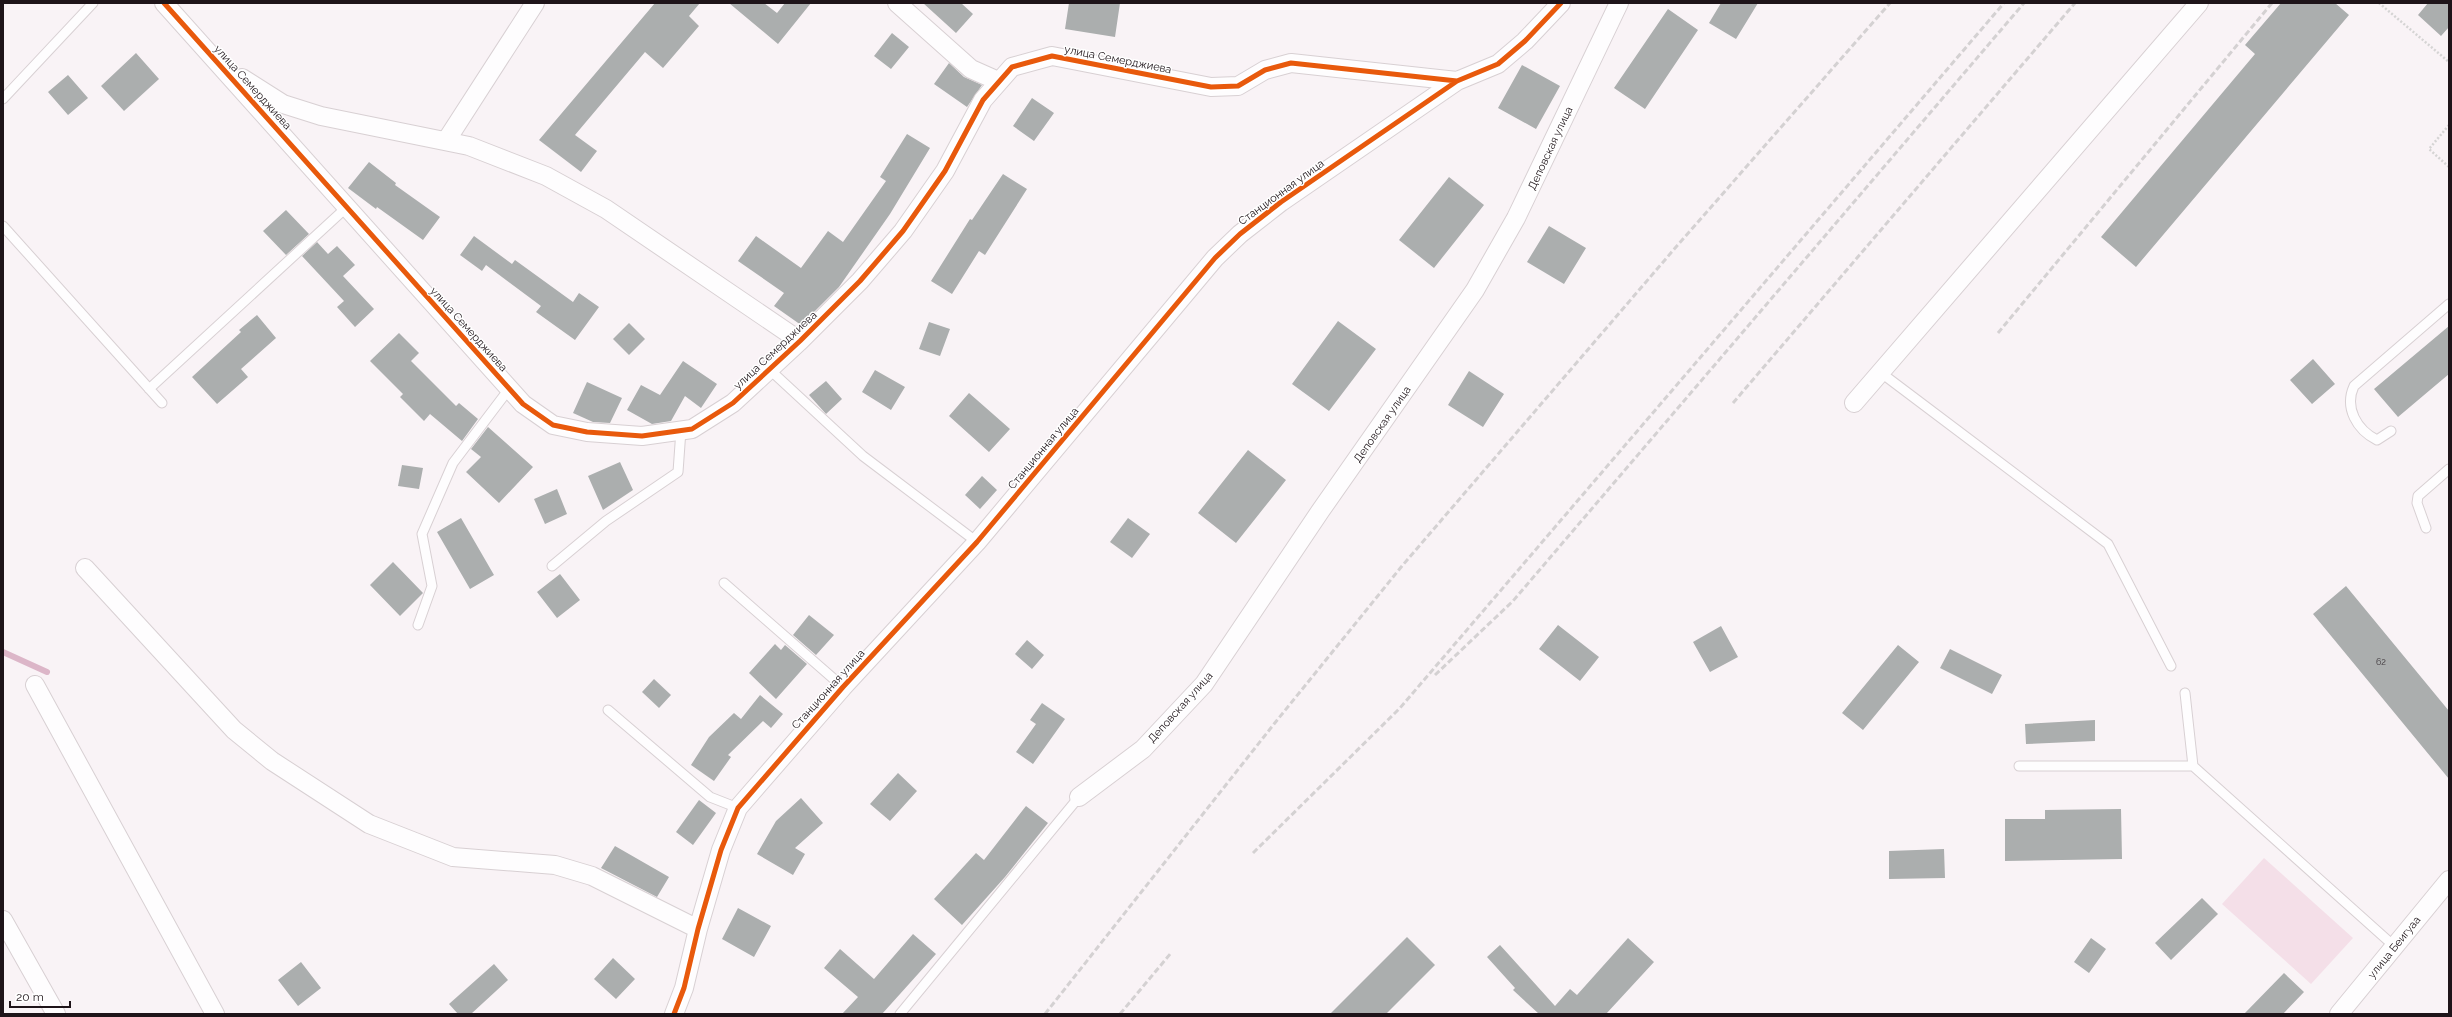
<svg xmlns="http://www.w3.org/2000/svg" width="2452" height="1017" font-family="Raleway,sans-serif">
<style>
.green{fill:#f4dfe8}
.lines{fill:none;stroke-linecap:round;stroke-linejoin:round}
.stream{stroke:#dcb6c8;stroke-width:6}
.building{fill:#abaeae}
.lane-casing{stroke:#d8d0d3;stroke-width:11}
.street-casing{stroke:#d8d0d3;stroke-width:20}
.path{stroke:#d5d4d4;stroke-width:2.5;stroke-dasharray:2 2;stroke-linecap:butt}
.lane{stroke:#fefdfe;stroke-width:9}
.street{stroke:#fefdfe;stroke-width:18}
.rail{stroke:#d4d1d2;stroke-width:3;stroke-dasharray:6 3;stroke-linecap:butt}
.cycleway-casing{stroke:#fff;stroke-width:8}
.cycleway{stroke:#e8590c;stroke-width:5}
.labels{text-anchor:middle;stroke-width:3;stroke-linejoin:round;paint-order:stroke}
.number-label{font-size:9px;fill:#413a3e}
.street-label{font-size:11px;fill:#1e1419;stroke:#fff}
</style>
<rect width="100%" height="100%" fill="#f9f3f6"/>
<path class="green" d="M2264,858l89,80 -42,46 -89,-80z"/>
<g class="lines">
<path class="stream" d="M3,652l44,20"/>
</g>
<path class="building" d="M655,3h45l-11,13 10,10 -36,42 -18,-16 -70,83 22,16 -16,21 -42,-32z
M729,3h35l13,10 8,-10h26l-33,41z
M923,3h38l12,11 -17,19z
M1069,3h51l-5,34 -50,-8z
M1721,3h37l-22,36 -27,-16z
M2281,3h54l14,12 -213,252 -35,-30 154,-183 -10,-9z
M2428,3h21v24l-8,9 -23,-21z
M1668,9l30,21 -53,79 -31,-21z
M892,33l17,14 -18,22 -17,-13z
M136,53l23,26 -35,32 -23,-25z
M949,63l15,14 18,8 -15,22 -33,-23z
M1522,65l38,21 -24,43 -38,-21z
M68,75l20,23 -20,17 -20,-23z
M1032,98l22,15 -20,28 -21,-15z
M907,134l23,14 -40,66 -51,73 -38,38 -27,-19 10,-13 -46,-32 18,-25 45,32 27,-37 15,11 43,-61 -6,-4z
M369,162l27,21 -1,2 45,32 -17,23 -46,-33 -1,2 -28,-21z
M1003,174l24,15 -42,66 -6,-4 -27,43 -21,-13 39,-62 2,1z
M1449,177l35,28 -50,63 -35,-28z
M286,210l23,24 -23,21 -23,-24z
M1549,226l37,22 -22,36 -37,-22z
M474,236l38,28 3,-4 58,42 6,-9 20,14 -24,33 -39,-28 5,-6 -55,-41 -4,6 -22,-16z
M317,242l11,12 9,-8 18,19 -12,11 31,33 -19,18 -18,-20 7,-6 -42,-45z
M257,315l19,23 -35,31 7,8 -31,27 -25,-27 49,-45 -2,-2z
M1338,321l38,28 -47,62 -37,-27z
M929,322l21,7 -10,27 -21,-7z
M629,323l16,16 -16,16 -16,-16z
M2449,326v48l-51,43 -24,-28z
M399,333l20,20 -8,8 45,45 3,-3 19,16 -16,22 -32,-27 -6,7 -24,-24 3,-3 -33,-33z
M2313,359l22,25 -23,20 -22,-24z
M683,361l34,23 -16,24 -16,-12 -14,25 -19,3 -25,-14 14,-25 19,10z
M875,370l30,17 -14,23 -29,-18z
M1469,371l35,23 -21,33 -35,-22z
M826,381l16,18 -16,15 -17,-19z
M587,382l35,16 -12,25 -17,-1 -20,-9z
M969,393l41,36 -21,23 -40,-36z
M488,427l45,40 -34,36 -33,-31 15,-15 -10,-8z
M1248,450l38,30 -50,63 -38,-30z
M620,462l13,28 -30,20 -15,-34z
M402,465l21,3 -4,21 -21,-3z
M982,476l15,14 -17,19 -15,-14z
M557,489l10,25 -22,10 -11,-25z
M461,518l33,57 -24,14 -33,-57z
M1128,518l22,16 -18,24 -22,-16z
M393,562l30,31 -23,23 -30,-31z
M560,574l20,26 -23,18 -20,-26z
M2346,586l103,125v68l-136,-165z
M809,615l25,20 -18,20 -23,-20z
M1558,625l41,32 -19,24 -41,-32z
M1721,626l17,31 -28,15 -17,-30z
M1027,640l17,15 -12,14 -17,-15z
M775,644l6,6 4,-5 22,19 -31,35 -27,-26z
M1898,645l21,17 -56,68 -21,-17z
M1950,649l52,26 -10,19 -52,-26z
M654,679l17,16 -12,13 -17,-16z
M760,695l23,19 -12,14 -8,-7 -35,34 3,2 -17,24 -23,-16 18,-28 25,-24 7,6z
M1042,703l23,16 -32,45 -17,-12 20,-28 -6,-4z
M2095,720v21l-69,3 -1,-20z
M898,773l19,18 -27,30 -20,-17z
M801,798l22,25 -28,25 10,6 -12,21 -36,-21 19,-33z
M699,800l17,13 -23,32 -17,-13z
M1026,806l22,17 -43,54 -43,48 -28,-26 42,-46 8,7z
M2121,809l1,50 -117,2v-42h40v-9z
M615,846l54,31 -12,20 -56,-29z
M1944,849l1,29 -56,1v-28z
M2202,898l16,16 -47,46 -16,-17z
M738,908l33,18 -17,31 -32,-18z
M913,934l23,20 -54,60h-40l16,-17 -34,-29 16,-19 34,30z
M1407,937l28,28 -49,49h-56z
M1628,938l26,24 -48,52h-67l-26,-24 2,-2 -28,-31 13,-12 55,61 15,-17 7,6z
M2091,938l15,11 -17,24 -15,-11z
M613,958l22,21 -19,20 -22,-20z
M301,962l20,26 -23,18 -20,-26z
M494,964l14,16 -37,34h-13l-9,-10z
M2284,973l20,19 -21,22h-39z"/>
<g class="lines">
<defs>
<path id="lane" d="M3,99l90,-96
M3,226l159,177
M769,369l94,87 114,86
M1880,372l228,172 63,122
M149,389l199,-183
M2391,431l-14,9c-20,-10 -33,-32 -23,-54l95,-82
M2426,528l-9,-25 1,-7 31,-27
M552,566l54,-45 72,-49 3,-42
M724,583l119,104
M418,625l14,-39 -10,-52 31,-71 56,-74
M2185,693l8,73 201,180
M608,710l102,87 28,11
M2019,766h174
M900,1014l179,-217"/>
<path id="street" d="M164,3l359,401 30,21 34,7 55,4 50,-7 41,-26 67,-62 60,-60 43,-50 42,-60 38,-71 29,-33 40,-11 159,31 27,-1 27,-16 26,-7 166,18
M897,3l74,66 27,12
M242,78l41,26 38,12 148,30 77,30 60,33 194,132
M446,141l89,-138
M1854,403l345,-400
M85,568l149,162 38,31 97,63 84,33 102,8 37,11 106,53
M35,685l180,329
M1079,797l64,-48 61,-65 117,-174 154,-220 41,-72 103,-215
M3,920l53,94
M674,1014l10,-26 14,-59 23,-79 17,-42 105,-121 134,-145 238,-284 25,-24 41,-32 176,-121 41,-17 27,-23 36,-38
M2339,1014l110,-134"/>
</defs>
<use href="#lane" class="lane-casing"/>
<use href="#street" class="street-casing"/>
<path class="path" d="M2379,3l70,59
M2449,125l-20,24 20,18"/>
<use href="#lane" class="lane"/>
<use href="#street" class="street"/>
<path class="rail" d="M1998,333l274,-330
M1733,403l342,-400
M1435,675l78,-74 511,-598
M1253,853l147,-145 604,-705
M1045,1014l229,-290 128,-158 274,-319 214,-244
M1120,1014l51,-61"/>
<defs>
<path id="cycleway" d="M164,3l359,401 30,21 34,7 55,4 50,-7 41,-26 67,-62 60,-60 43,-50 42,-60 38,-71 29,-33 40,-11 159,31 27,-1 27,-16 26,-7 166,18
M674,1014l10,-26 14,-59 23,-79 17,-42 105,-121 134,-145 238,-284 25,-24 41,-32 176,-121 41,-17 27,-23 36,-38"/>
</defs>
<use href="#cycleway" class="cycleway-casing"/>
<use href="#cycleway" class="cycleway"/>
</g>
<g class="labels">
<g class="number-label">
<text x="2381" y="665">62</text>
</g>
<g class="street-label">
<text transform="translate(1118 59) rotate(11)" y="4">улица Семерджиева</text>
<text transform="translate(253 87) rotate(48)" y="4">улица Семерджиева</text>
<text transform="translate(1550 148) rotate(-65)" y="4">Деповская улица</text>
<text transform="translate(1281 192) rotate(-36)" y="4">Станционная улица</text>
<text transform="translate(469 329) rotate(48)" y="4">улица Семерджиева</text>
<text transform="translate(775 350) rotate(-43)" y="4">улица Семерджиева</text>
<text transform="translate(1382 424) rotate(-55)" y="4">Деповская улица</text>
<text transform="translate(1043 448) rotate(-50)" y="4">Станционная улица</text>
<text transform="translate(828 689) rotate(-48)" y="4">Станционная улица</text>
<text transform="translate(1180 707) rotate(-48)" y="4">Деповская улица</text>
<text transform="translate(2394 947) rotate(-51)" y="4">улица Беигуаа</text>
</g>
</g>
<rect width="2452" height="1017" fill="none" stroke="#1e1419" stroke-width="8"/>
<path d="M10 1001v6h60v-6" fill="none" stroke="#1e1419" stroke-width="2"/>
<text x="16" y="1001" font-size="12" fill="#1e1419" stroke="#ffffff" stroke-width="3" paint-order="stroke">20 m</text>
</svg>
